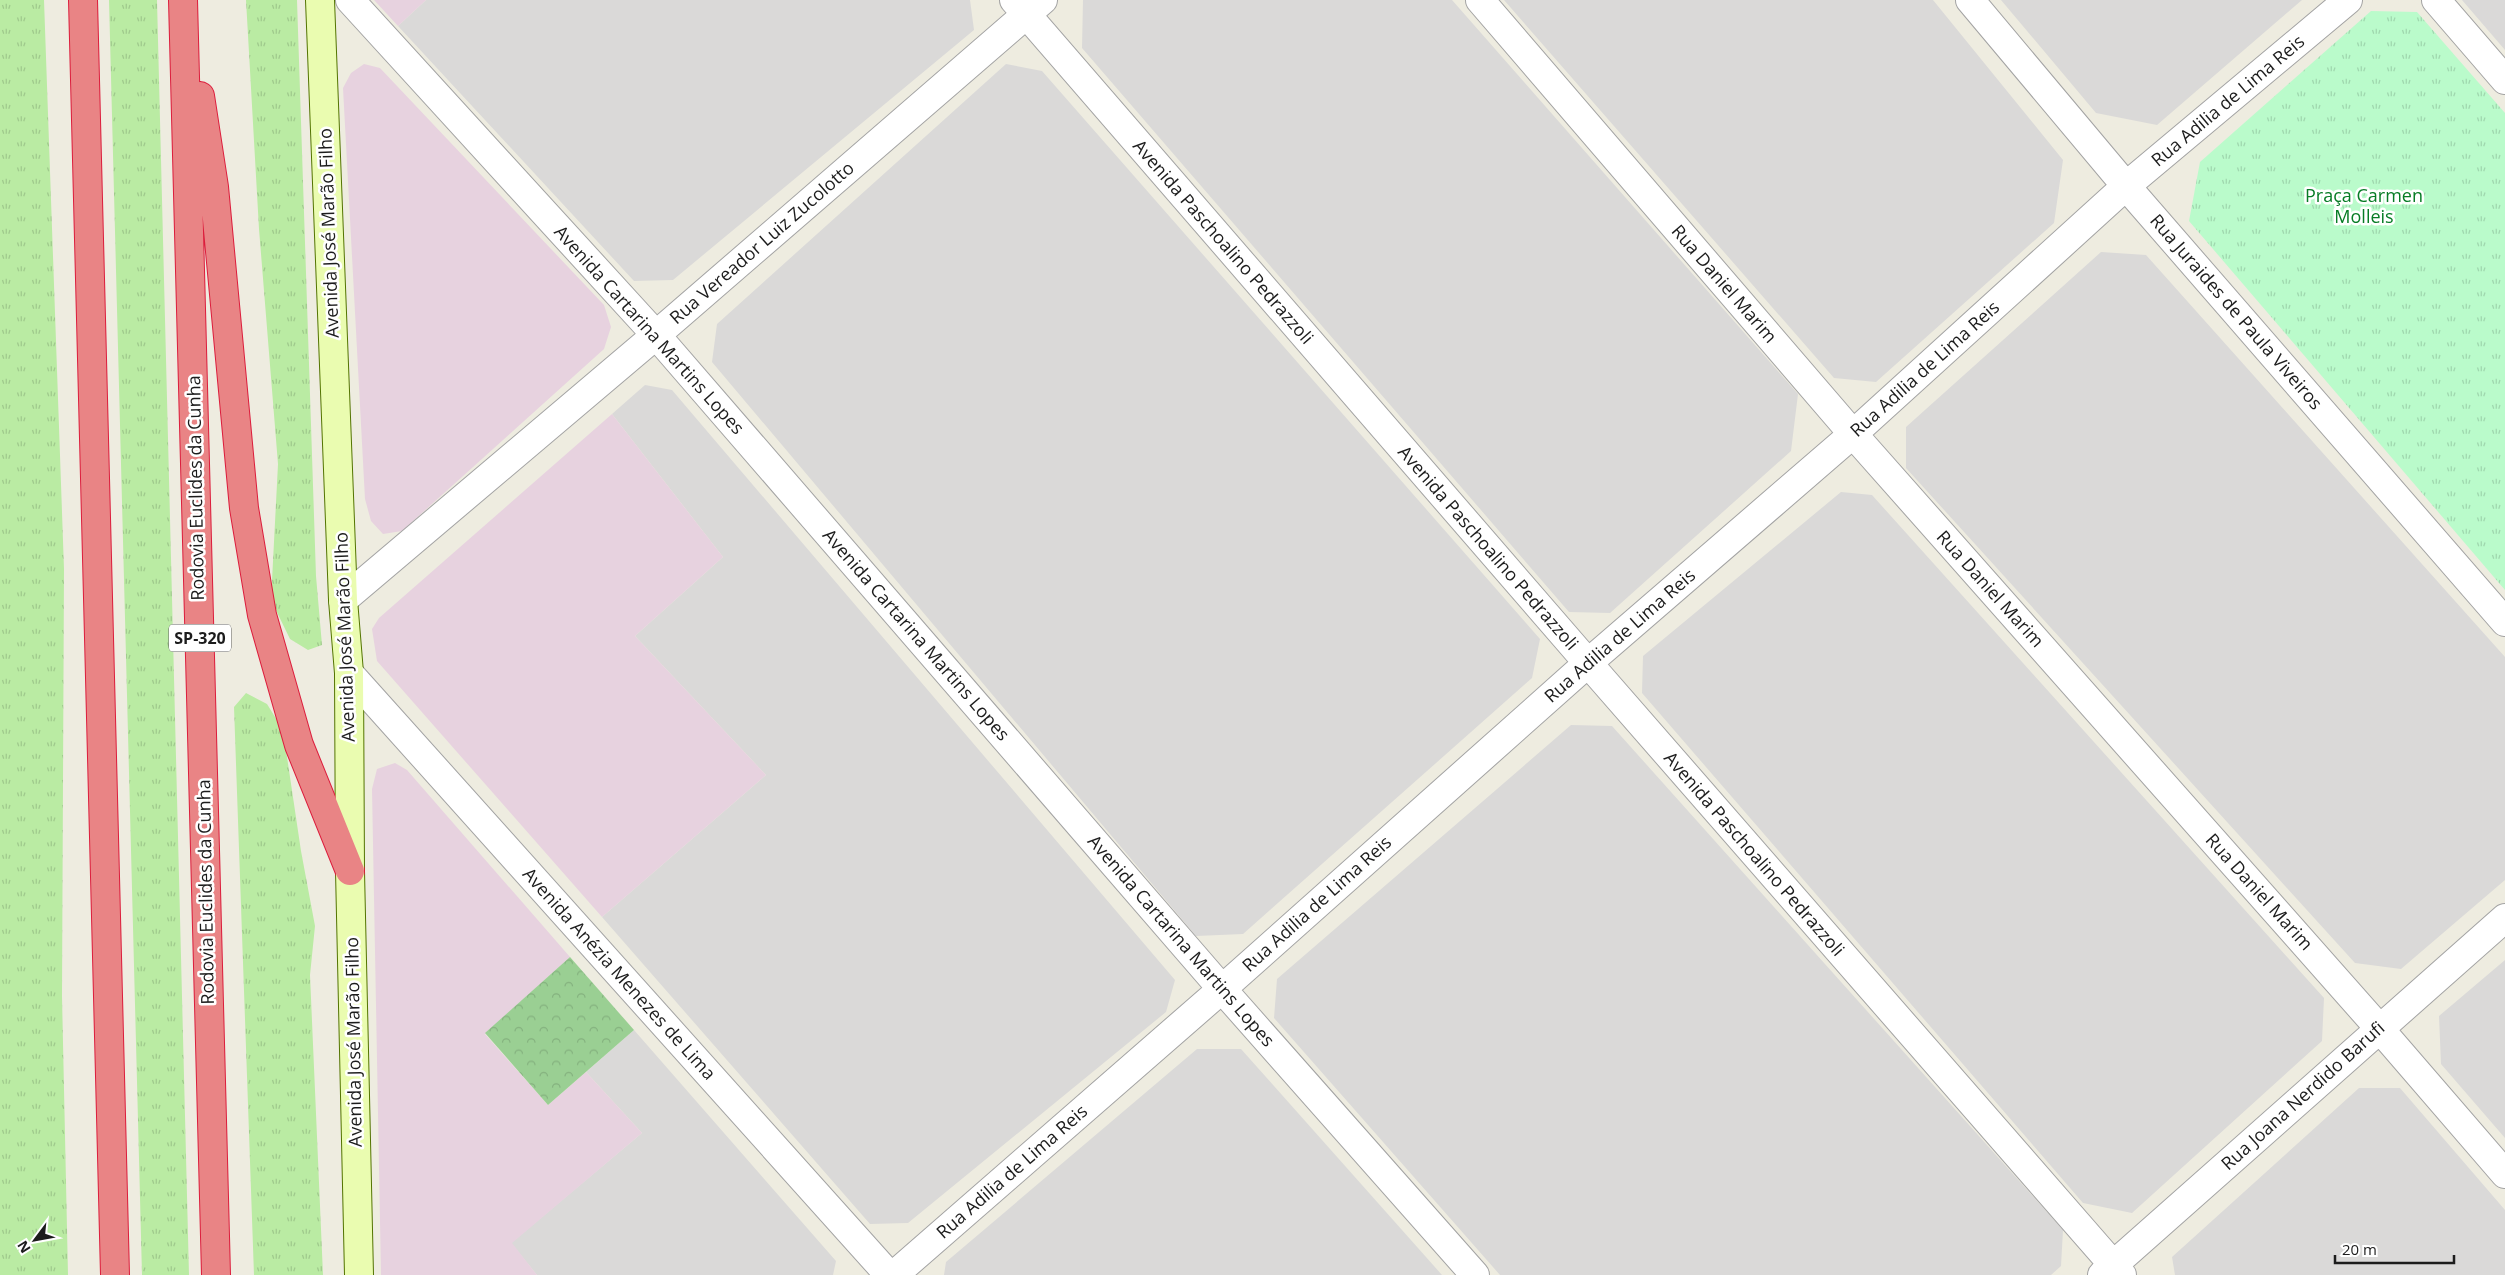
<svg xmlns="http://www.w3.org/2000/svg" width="2505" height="1275" font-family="'Open Sans',sans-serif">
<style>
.residential{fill:#dad9d8}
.industrial{fill:#e7d2df}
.grass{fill:url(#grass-tufts)}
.forest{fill:url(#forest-crowns)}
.park{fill:url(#park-tufts)}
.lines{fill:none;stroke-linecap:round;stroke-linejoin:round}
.street-casing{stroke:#a3a3a3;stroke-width:30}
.secondary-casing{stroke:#537401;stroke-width:30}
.highway-casing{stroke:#dc1d3c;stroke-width:30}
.street{stroke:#fff;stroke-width:28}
.secondary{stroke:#eafcb0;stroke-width:28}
.highway{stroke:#e98485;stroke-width:28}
.labels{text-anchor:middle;stroke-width:5;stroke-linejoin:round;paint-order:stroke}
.shield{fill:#fff;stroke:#606060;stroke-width:1}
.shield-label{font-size:16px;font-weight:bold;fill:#1c1c1c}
.street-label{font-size:18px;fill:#1c1c1c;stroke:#fff}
.park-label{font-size:18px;fill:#077c25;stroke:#fff}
</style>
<defs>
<pattern id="grass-tufts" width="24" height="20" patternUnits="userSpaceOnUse" patternTransform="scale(1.25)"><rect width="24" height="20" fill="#baeba3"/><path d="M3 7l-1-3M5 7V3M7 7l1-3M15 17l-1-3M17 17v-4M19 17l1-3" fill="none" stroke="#9fc98c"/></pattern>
<pattern id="forest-crowns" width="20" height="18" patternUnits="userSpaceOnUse" patternTransform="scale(1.25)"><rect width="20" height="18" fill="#9acf93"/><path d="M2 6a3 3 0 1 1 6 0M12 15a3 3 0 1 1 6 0" fill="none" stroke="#84b17e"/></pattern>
<pattern id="park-tufts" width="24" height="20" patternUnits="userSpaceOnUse" patternTransform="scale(1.25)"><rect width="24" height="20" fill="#bafbcb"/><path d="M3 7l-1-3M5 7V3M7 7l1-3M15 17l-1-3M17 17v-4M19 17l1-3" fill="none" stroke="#9fd7ae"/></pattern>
</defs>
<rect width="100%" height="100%" fill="#eeece0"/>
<path class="residential" d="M426,0h544l4,30 -301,250 -39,1 -236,-255z
M1083,0h369l346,394 -7,57 -181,162 -41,-1 -487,-564z
M1504,0h429l130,160 -9,63 -178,159 -42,-4z
M2001,0h301l-145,125 -61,-12z
M2462,0h43v50z
M1006,64l36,7 498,568 -8,39 -289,256 -47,2 -484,-574 5,-38z
M2101,252l45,3 359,402v223l-104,89 -46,-6 -449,-495v-41z
M645,385l27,5 503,590 -9,32 -258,211 -38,1 -268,-307 164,-142 -131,-139 88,-79 -111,-143z
M1841,492l31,3 452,503 -2,43 -190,172 -49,-10 -441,-510 1,-37z
M1571,725l41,1 451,504 -2,36 -10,9h-551l-226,-257 3,-39z
M2505,960v178l-64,-74 -2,-48z
M634,1030l202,231 -3,14h-296l-26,-32 131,-110 -56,-61z
M1197,1049h44l201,226h-498l2,-13z
M2359,1088h41l105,122v65h-330l-3,-18z"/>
<path class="industrial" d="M374,0h52l-28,26z
M364,64l16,4 224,237 7,22 -7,22 -202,182 -19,3 -12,-13 -6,-22 -22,-411 8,-15z
M612,414l111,143 -88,79 131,139 -164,142 -225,-256 -5,-32 7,-11z
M395,763l12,7 163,187 -85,77 63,71 38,-33 56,61 -130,110 25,32h-156l-9,-486 5,-20z"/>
<path class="grass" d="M0,0h44l20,569 -2,427 6,279h-68z
M109,0h48l32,1275h-47z
M246,0h51l19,576 6,69 -14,5 -18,-11 -19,-39 7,-136 -19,-235z
M246,693l21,11 16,26 18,121 14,75 -5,49 13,300h-69l-20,-568z"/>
<path class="forest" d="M570,957l64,73 -86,75 -63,-72z"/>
<path class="park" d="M2371,11l46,1 88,101v477l-316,-369 11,-59z"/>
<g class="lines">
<defs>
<path id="street" d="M350,0l306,335 566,654 253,286
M1014,0l574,663 534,612
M1480,0l373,434 526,594 126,146
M1970,0l156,186 379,436
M2436,0l69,80
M343,600l313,-265 387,-335
M349,673l540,602
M894,1275l328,-286 366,-326 265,-229 273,-248 222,-186
M2102,1275l403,-357"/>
<path id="secondary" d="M320,0l23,600 6,73 1,198 9,404"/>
<path id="highway" d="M83,0l32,1275
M183,0l33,1275
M200,96l14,91 30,321 18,107 37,130 51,126"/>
</defs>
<use href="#street" class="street-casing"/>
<use href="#secondary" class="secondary-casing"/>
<use href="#highway" class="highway-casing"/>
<use href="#street" class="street"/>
<use href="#secondary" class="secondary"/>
<use href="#highway" class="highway"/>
</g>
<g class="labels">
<rect class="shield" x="169" y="624.5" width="62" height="27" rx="4"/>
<g class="shield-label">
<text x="200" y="644">SP-320</text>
</g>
<g class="street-label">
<text transform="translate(2228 101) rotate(-40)" y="6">Rua Adilia de Lima Reis</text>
<text transform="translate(329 233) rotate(-92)" y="6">Avenida José Marão Filho</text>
<text transform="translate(1223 242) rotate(49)" y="6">Avenida Paschoalino Pedrazzoli</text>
<text transform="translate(762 243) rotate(-41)" y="6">Rua Vereador Luiz Zucolotto</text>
<text transform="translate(1724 284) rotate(49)" y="6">Rua Daniel Marim</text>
<text transform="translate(2236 312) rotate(49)" y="6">Rua Juraides de Paula Viveiros</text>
<text transform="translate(649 330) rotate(48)" y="6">Avenida Cartarina Martins Lopes</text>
<text transform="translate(1925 369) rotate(-42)" y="6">Rua Adilia de Lima Reis</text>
<text transform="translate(196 488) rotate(-91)" y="6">Rodovia Euclides da Cunha</text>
<text transform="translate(1488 548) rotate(49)" y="6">Avenida Paschoalino Pedrazzoli</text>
<text transform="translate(1990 589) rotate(48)" y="6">Rua Daniel Marim</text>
<text transform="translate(916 635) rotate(49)" y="6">Avenida Cartarina Martins Lopes</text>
<text transform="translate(1620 636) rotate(-41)" y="6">Rua Adilia de Lima Reis</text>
<text transform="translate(345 637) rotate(-92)" y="6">Avenida José Marão Filho</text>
<text transform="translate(1754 854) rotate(49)" y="6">Avenida Paschoalino Pedrazzoli</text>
<text transform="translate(206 892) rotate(-91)" y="6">Rodovia Euclides da Cunha</text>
<text transform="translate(2259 892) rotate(48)" y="6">Rua Daniel Marim</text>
<text transform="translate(1317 904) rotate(-42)" y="6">Rua Adilia de Lima Reis</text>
<text transform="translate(1181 941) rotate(49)" y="6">Avenida Cartarina Martins Lopes</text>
<text transform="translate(619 974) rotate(48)" y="6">Avenida Anézia Menezes de Lima</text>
<text transform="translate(354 1042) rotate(-91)" y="6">Avenida José Marão Filho</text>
<text transform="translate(2303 1096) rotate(-42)" y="6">Rua Joana Nerdido Barufi</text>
<text transform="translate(1012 1172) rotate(-41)" y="6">Rua Adilia de Lima Reis</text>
</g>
<g class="park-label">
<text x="2364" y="202">Praça Carmen<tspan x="2364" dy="21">Molleis</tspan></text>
</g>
</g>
<g transform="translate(35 1240) rotate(238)" stroke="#ffffff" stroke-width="4" paint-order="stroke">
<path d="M0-4L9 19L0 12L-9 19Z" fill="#1c1c1c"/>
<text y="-8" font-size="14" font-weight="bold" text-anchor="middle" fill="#1c1c1c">N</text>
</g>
<path d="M2335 1255v8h119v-8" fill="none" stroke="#1c1c1c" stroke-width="2.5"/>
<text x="2342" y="1255" font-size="15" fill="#1c1c1c" stroke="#ffffff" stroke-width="4" paint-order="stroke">20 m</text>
</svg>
